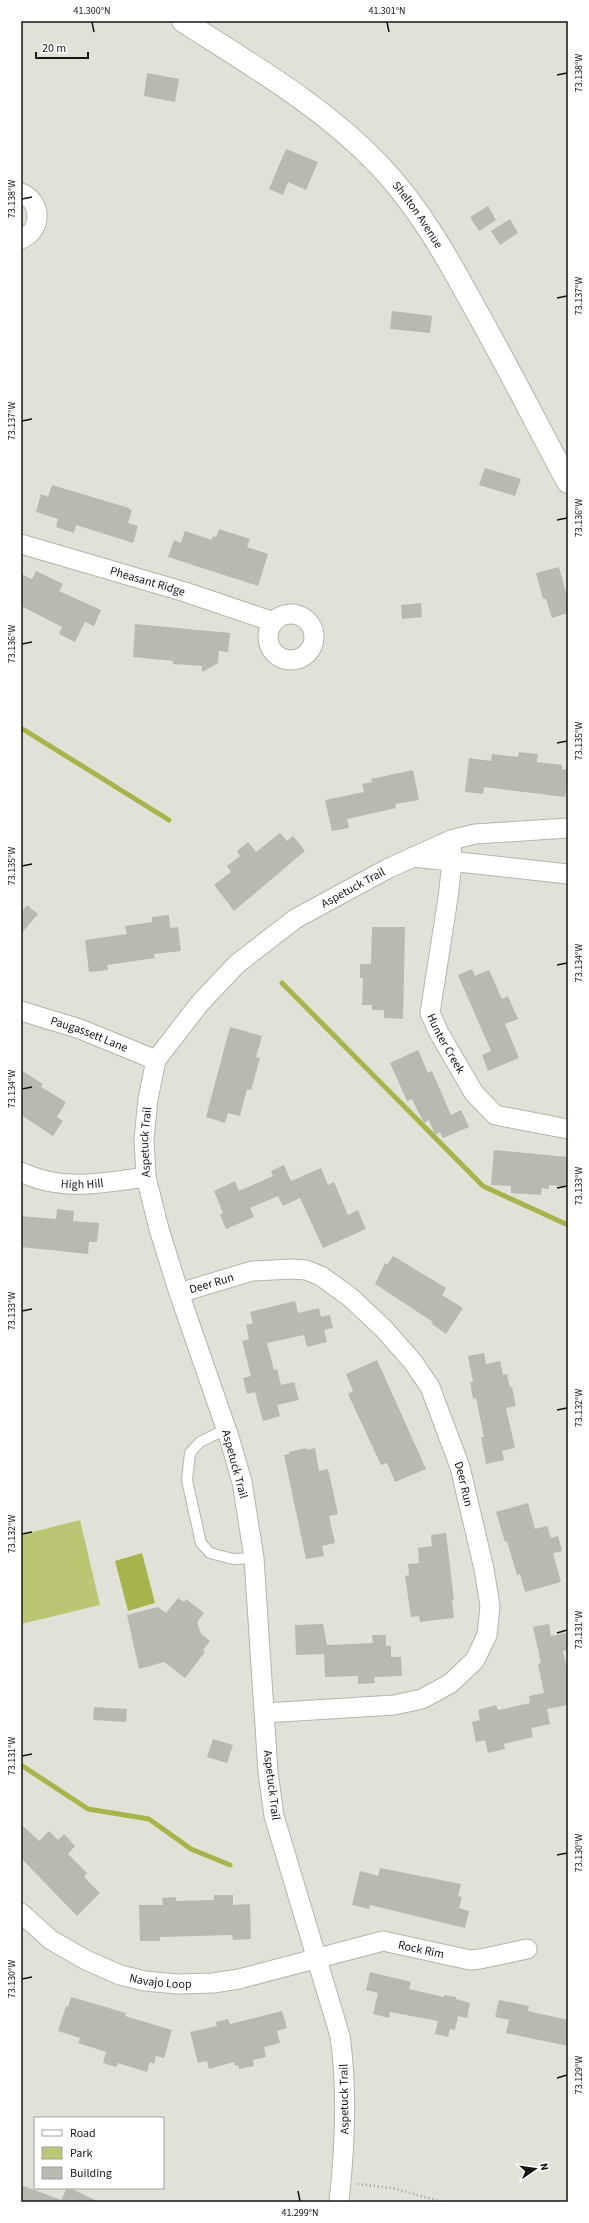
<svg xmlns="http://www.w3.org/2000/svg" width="589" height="2223" font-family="'Source Sans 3',sans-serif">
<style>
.green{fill:#bcc574}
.water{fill:#a9b34b}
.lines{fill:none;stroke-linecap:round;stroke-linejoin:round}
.stream{stroke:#a9b34b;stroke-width:5}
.building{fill:#b8b9b0}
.service-casing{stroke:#b3b4ab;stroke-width:12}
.minor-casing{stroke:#b3b4ab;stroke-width:21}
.secondary-casing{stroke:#b3b4ab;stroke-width:24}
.path{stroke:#9c9d96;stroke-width:2.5;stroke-dasharray:1 3;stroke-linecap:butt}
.service{stroke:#fff;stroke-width:10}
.minor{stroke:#fff;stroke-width:19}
.secondary{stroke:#fff;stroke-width:22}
.ticks{fill:none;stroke:#151512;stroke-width:1.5}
.labels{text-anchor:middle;stroke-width:3.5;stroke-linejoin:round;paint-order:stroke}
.street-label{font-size:12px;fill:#151512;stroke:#fff}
.neatline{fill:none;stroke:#151512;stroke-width:1.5}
.ticks-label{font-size:10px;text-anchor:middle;fill:#151512}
</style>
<rect width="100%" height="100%" fill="#e0e2d8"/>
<path class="green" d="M80,1520l20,85 -79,19v-89z"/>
<path class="water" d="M142,1553l13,50 -27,8 -13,-50z"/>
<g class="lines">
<path class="stream" d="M21,728l148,92
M282,983l201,203 85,39
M21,1765l67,44 61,10 42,30 39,16"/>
</g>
<path class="building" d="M147,73l32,6 -4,23 -31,-6z
M286,149l32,13 -12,28 -18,-8 -5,13 -14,-6z
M488,206l8,14 -17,11 -9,-14z
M510,219l8,14 -18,12 -9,-14z
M392,311l40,5 -2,17 -40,-4z
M485,468l36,11 -6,17 -36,-11z
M52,485l77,23v1l3,1 -4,13 10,3 -5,17 -57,-18 -2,8 -18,-6 2,-8 -22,-7 5,-18 7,3z
M219,529l31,10 -3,8 21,7 -10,32 -90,-29 6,-17 7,3 4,-12 27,9 1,-4 3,1z
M559,567l9,33v13l-16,5 -6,-19h-3l-7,-26z
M36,571l27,13 -4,7 42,19 -7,16 -9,-4 -10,20 -16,-8 3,-7 -41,-21v-32l11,5z
M421,603l1,14 -20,2 -1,-14z
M135,624l95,9 -2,19 -9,-1 -1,12 -16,9v-6l-29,-2v-3l-40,-4z
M519,752l19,2 -1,8 25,3v4l6,1 -3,27 -81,-10 -1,7 -18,-2 4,-34 22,3 1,-7 26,3z
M413,770l6,30 -24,4 1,4 -49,11 2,9 -17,3 -7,-31 39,-8 -2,-8 10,-2 -1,-3z
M280,833l7,8 6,-5 12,15 -71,60 -20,-26 17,-13 -4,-6 13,-10 -3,-5 11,-9 8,10z
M27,905l11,9 -17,20v-22z
M169,915l1,13 8,-1 3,24 -27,3 1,4 -48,7 1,5 -19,2 -4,-32 42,-6 -2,-8 27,-4v-5z
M372,927h33l-2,92 -19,-1v-8h-12v-5h-10l1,-27h-3v-14h11z
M472,969l3,7 14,-6 13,29 6,-3 10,23 -13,5 14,34 -31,13 -6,-16 9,-4 -33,-76z
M230,1027l32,9 -6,21 4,1 -9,32 -4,-1 -7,27 -12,-3 -3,10 -19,-6z
M418,1050l10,23 4,-2 19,44 10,-5 8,17 -26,11 -3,-6 -5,3 -6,-15 -5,3 -12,-24 -5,2 -17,-38z
M21,1070l22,14 -2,3 25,15 -9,15 6,4 -10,15 -32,-21z
M494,1150l74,7v30l-19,-2v4l-7,-1 -1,7 -30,-2v-7l-20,-1z
M284,1165l7,16 30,-13 7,17 6,-3 14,33 10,-5 8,19 -43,19 -23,-50 -17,8 -5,-10 -28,12 4,9 -28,12 -6,-14 3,-2 -9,-22 21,-10 4,10 34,-15 -2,-5z
M57,1209l17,2 -1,10 26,2 -2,19h-8l-1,12 -67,-7v-31l35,3z
M393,1256l53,32 -4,7 21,13 -17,26 -14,-10 1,-2 -58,-38 10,-21 2,2z
M295,1301l3,12 21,-5 2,9 9,-2 3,13 -9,2 3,12 -20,5 -3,-12 -37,8 7,27 3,-1 4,16 13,-3 5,18 -22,5 3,11 -17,5 -8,-29 -8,2 -4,-16 8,-2 -9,-35 7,-2 -3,-14 7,-2 -3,-11z
M484,1353l2,11 14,-3 3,14 4,-1 3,14 2,-1 4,19 -10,2 9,40 -13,3 2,9 -18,4 -5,-27h3l-8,-39 -3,1 -3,-17h3l-5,-26z
M377,1360l49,109 -31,13 -8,-19 -6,2 -33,-71 5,-3 -7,-17z
M307,1448v2l8,-2 4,23 9,-2 10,45 -9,2 6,27 -13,3 2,10 -18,3 -22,-104 6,-1 -1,-2z
M528,1503l7,26 12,-3 4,12 7,-2 4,15 -9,2 8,29 -36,10 -5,-18 -3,1 -10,-34 -2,1 -9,-30z
M446,1533l8,67h-2l2,18 -34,4 -1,-6 -8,1 -6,-41 4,-1 -1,-11 11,-1 -1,-15 14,-2 -1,-11z
M178,1598l6,4 2,-3 18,14 -7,9 4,12 9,7 -7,9 2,2 -20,26 -21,-16 -25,7 -12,-54 31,-8 8,6z
M323,1624l4,21 46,-2 -1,-8h14v11h5v11h10l1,19 -28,1 1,6 -17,1v-8l-33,1 -1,-23 -28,1 -1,-30z
M549,1624l2,12 14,-3 1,3h2v14l-5,1 5,21v33l-21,4 3,15 -19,4 2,9 -29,7 1,5 -17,4 -3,-13 -9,2 -4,-20 8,-2 -2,-10 18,-5 2,5 32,-7 -1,-7 15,-3 -6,-29 3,-1 -8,-36z
M94,1707l33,2 -1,13 -33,-2z
M213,1739l20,6 -6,18 -20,-6z
M21,1824l18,17 10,-10 9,9 6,-6 11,12 -7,8 19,19 -3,4 16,16 -23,23 -56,-58z
M380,1868l81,16 -3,12 4,1 -3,11 10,3 -4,17 -95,-23 -1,4 -17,-4 8,-34 18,5z
M214,1895h19v10l17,-1 1,35 -18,1 -1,-5 -72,2v4h-20l-1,-36h24l-1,-7 14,-1v4l38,-1z
M370,1972l41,10 -2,7 35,8v-2l12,2v2l14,4 -3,15 -9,-2 -3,14 -5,-1 -2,8 -13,-3 3,-13 -48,-9 -1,6 -16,-4 5,-21 -12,-3z
M71,1997l55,16 -1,3 47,14 -8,28 -8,-2 -2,8 -4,-2 -3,10 -29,-9 -2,4 -13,-4 3,-11 -28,-9 2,-5 -22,-7 8,-25 2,1z
M499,2000l30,6 -1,5 40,9v26l-62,-13 3,-13 -14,-3z
M282,2011l5,17 -10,3 3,12 -16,4 2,10 -13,3 1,6 -15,3 -1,-4 -3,1 -1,-4 -25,7 -2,-8 -9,2 -8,-31 27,-6 -1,-4 12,-3 2,5z
M21,2185l40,15 6,-12h3l29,14h-78z"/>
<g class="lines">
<defs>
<path id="service" d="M226,1429l-26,13 -10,11 -3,27 14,63 9,10 23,6 21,-1"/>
<g id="minor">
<path d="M21,193c22,9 21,38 0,46"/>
<path id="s1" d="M21,544l164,48 83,28 4,4"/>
<circle cx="291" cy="637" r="23"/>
<path id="s2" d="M451,840l1,22 -4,36 -18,115 9,20 35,60 21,22 73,14"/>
<path d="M413,857l155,17"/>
<path id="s3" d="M21,1011l59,18 76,31"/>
<path id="s4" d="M21,1172c41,20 82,11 125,5"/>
<path id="s5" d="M179,1293l73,-22 40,-2 14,1 15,6 29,21 34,32 29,33 17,25 30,80 24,102 6,37 -3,29 -12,25 -24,23 -29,16 -28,6 -129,8"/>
<path id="s6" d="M21,1913l30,27 35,20 34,15 25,6 32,3 36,-1 26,-4 144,-38 87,19 10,-1 47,-10"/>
<path id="s7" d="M339,2202c6,-55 9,-111 1,-166l-66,-220 -6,-44 -14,-214 -12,-76 -13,-45 -50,-144 -20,-64 -13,-52 -2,-38 4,-40 8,-39 44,-57 37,-39 58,-45 92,-50 64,-29 24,-6 93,-6"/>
</g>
<g id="secondary">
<path id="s8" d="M183,21c68,44 140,85 196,144 39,41 67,90 94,140 33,58 63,118 95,177"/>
</g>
</defs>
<use href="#service" class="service-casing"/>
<use href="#minor" class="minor-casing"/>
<use href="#secondary" class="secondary-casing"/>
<path class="path" d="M358,2184l35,4 49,14"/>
<use href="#service" class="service"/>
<use href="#minor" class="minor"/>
<use href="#secondary" class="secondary"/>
</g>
<path class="ticks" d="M92,22l2,10M387,22l2,10M557,75l10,-2M22,199l10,-2M557,298l10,-2M22,421l10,-2M557,520l10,-2M22,644l10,-2M557,743l10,-2M22,866l10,-2M557,965l10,-2M22,1089l10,-2M557,1188l10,-2M22,1311l10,-2M557,1410l10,-2M22,1534l10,-2M557,1633l10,-3M22,1756l10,-2M557,1855l10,-2M22,1979l10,-2M557,2078l10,-3M298,2191l2,10"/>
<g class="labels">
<g class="street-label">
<text dy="4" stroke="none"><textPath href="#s8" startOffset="307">Shelton Avenue</textPath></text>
<text dy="4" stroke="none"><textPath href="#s1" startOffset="132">Pheasant Ridge</textPath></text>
<text dy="4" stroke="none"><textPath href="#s7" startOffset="1435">Aspetuck Trail</textPath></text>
<text dy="4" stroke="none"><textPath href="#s3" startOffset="72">Paugassett Lane</textPath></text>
<text dy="4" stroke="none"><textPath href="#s2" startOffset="209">Hunter Creek</textPath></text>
<text dy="4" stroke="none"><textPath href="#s7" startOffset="1087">Aspetuck Trail</textPath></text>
<text dy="4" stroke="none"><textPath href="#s4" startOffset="63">High Hill</textPath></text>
<text dy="4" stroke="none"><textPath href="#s5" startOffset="34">Deer Run</textPath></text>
<text transform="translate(235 1464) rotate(75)" y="4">Aspetuck Trail</text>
<text dy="4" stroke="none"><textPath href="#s5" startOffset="406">Deer Run</textPath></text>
<text transform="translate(272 1785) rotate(83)" y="4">Aspetuck Trail</text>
<text dy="4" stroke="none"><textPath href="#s6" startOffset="426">Rock Rim</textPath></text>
<text dy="4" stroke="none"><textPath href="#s6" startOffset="159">Navajo Loop</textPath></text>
<text transform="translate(344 2099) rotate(-91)" y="4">Aspetuck Trail</text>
</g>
</g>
<rect width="589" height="2223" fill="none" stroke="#ffffff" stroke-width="44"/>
<rect x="34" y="2117" width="130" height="72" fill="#ffffff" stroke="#a1a1a0"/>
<rect x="42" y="2130" width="20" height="6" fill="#ffffff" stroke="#a1a1a0"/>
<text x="70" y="2137" font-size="12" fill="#151512">Road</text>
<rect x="42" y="2147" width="20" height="12" fill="#bcc574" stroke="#a1a1a0"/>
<text x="70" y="2157" font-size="12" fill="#151512">Park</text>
<rect x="42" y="2167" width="20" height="12" fill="#b8b9b0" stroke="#a1a1a0"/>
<text x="70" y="2177" font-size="12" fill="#151512">Building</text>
<g transform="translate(535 2169) rotate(77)" stroke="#ffffff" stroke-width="3" paint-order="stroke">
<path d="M0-3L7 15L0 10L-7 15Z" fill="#151512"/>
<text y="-6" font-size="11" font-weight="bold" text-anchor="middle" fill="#151512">N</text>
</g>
<path d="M36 52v6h52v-6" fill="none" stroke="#151512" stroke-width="2"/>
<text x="42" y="52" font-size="12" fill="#151512" stroke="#ffffff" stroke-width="3" paint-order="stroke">20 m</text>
<rect x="22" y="22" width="545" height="2179" class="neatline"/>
<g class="ticks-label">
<text x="92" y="14">41.300°N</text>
<text x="387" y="14">41.301°N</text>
<text transform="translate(578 73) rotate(-90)" y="4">73.138°W</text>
<text transform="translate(11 199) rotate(-90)" y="4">73.138°W</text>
<text transform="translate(578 296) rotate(-90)" y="4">73.137°W</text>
<text transform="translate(11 421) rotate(-90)" y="4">73.137°W</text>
<text transform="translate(578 518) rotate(-90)" y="4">73.136°W</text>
<text transform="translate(11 644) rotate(-90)" y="4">73.136°W</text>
<text transform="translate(578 741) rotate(-90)" y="4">73.135°W</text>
<text transform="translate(11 866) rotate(-90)" y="4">73.135°W</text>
<text transform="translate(578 963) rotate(-90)" y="4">73.134°W</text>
<text transform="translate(11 1089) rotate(-90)" y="4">73.134°W</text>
<text transform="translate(578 1186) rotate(-90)" y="4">73.133°W</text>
<text transform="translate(11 1311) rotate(-90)" y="4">73.133°W</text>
<text transform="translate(578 1408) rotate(-90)" y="4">73.132°W</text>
<text transform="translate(11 1534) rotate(-90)" y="4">73.132°W</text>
<text transform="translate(578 1630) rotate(-90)" y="4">73.131°W</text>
<text transform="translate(11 1756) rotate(-90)" y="4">73.131°W</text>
<text transform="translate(578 1853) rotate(-90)" y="4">73.130°W</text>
<text transform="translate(11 1979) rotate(-90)" y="4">73.130°W</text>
<text transform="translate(578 2075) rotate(-90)" y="4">73.129°W</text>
<text x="300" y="2216">41.299°N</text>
</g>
</svg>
